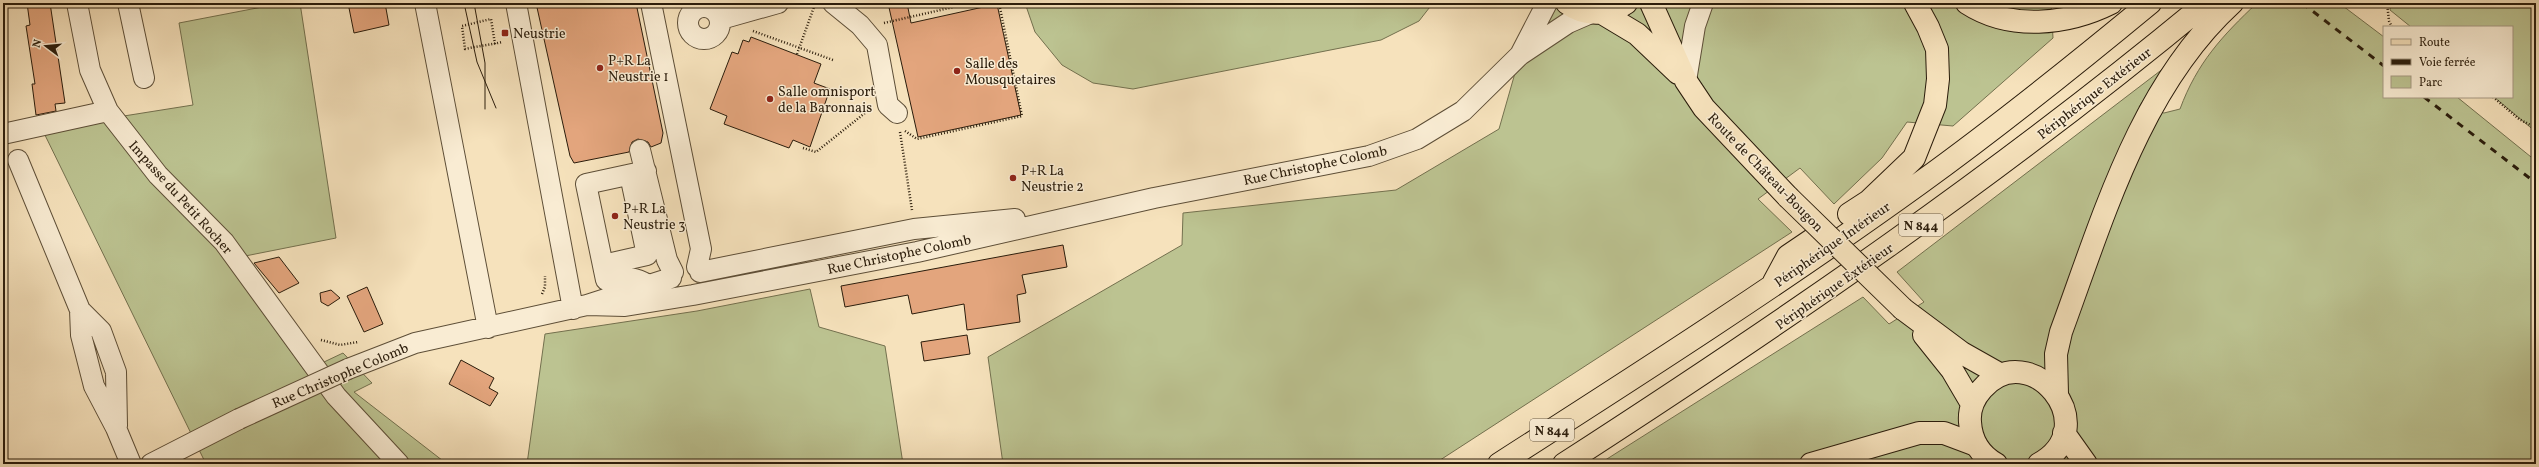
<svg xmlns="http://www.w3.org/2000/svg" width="2539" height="467" font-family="Vollkorn,serif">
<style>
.green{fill:#bcc391;stroke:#73704e}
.building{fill:#e3a57d;stroke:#2a1c0b}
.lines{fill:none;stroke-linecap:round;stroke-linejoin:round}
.minor-casing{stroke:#5d4e37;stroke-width:22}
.major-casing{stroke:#2a1c0b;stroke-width:24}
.highway-casing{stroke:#2a1c0b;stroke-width:24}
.path{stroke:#2a1c0b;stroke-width:2.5;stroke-dasharray:1 2;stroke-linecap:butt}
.minor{stroke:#f9ecd3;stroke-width:20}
.major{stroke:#f6e2bc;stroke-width:22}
.highway{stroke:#f6e2bc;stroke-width:22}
.tram{stroke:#2a1c0b;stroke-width:1}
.rail{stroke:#2a1c0b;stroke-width:3;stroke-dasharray:7 7;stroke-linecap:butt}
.minor-bridge-casing{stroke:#5d4e37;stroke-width:22;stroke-linecap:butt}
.major-bridge-casing{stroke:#2a1c0b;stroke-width:24;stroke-linecap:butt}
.minor-bridge{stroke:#f9ecd3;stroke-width:20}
.major-bridge{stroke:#f6e2bc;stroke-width:22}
.poi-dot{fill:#8f2418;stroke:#f9ecd3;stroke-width:1.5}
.labels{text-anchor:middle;stroke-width:3;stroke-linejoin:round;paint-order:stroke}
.shield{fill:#f9ecd3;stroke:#685a47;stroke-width:1}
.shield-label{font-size:13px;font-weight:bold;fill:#2a1c0b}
.poi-label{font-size:14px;fill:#2a1c0b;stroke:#f9ecd3;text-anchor:start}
.street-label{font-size:14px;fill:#2a1c0b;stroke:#f9ecd3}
</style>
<rect width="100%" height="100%" fill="#f6e2bc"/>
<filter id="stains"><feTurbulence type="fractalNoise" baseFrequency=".005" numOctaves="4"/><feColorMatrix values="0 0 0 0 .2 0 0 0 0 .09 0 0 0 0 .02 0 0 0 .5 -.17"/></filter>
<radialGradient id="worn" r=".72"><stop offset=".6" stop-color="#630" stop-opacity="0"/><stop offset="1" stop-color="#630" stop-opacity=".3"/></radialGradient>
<path class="green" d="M283,3h17l36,235 -111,22 80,111 38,-18 29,30 -18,9 93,72h-241l-164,-335 151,-24 -14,-82z
M1025,3h408l-14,18 -38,19 -248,49 -40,-6 -31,-18 -27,-33z
M1535,3h516l2,35 -100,88 -46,-4 -25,36 -48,46 -34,-36 -42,31 34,33 -358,232h-431l-15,-107 194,-112 1,-32 213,-23 103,-61z
M2257,3h82l45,34v60h73l79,64v303h-937l264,-167 26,27 35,-22 -27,-30 267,-204 -25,39 25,6 16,-4c17,-46 42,-73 77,-106z
M2391,3h145v129l-42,-35h18v-70h-101l-21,-17z
M810,289l9,38 66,19 18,118h-376l18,-130 152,-23z"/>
<path class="building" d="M27,3h23l15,100 -10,1 1,7 -20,4 -4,-31h3l-9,-58 4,-1z
M348,3h37l4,22 -35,8z
M536,3h100l27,130 -2,10 -10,4 -3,-5 -10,-3 -6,3 -3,10 -55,11 -4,-7z
M888,3h19l4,20 86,-19 24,111 -103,22z
M751,37l70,27 -7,19 16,6 -20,58 -17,-7 -4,8 -65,-24 3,-8 -17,-7 22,-57 6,2 5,-14 6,2z
M1063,245l4,22 -45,8 4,18 -9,2 3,27 -53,8 -3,-26 -52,10 -4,-19 -63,12 -4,-21z
M279,257l20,26 -20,10 -25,-30z
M367,287l16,37 -19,8 -17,-36z
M331,290l9,8 -12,8 -7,-4 -1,-9z
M967,335l3,19 -46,7 -3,-19z
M461,360l33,18 -5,10 9,5 -8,13 -41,-22z"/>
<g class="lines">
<defs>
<path id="minor" d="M77,3l13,67 18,41 50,64 66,67 112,154 63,68
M128,3l16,75
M425,3l63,325
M516,3l57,306
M651,3l50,246 -4,18
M833,3l27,22 17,20 11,60 9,8
M688 23a16 16 0 1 1 32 0a16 16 0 1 1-32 0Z
M721,19l57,-16
M1520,55l27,-52
M1686,81l9,-55 8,-23
M3,134l105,-23
M640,150l27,110 6,12
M18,160l62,150 1,25 13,51 22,42 15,36
M646,171l-60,13 20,96c17,-2 27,-5 42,5
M603,265l44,-10 -17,-80
M700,272l214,-43 101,-10
M587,305l38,1 68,-11 224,-43 237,-54 215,-42 48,-17 46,-28 57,-56 48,-32 23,-10
M80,310l21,21 15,41 1,54
M348,369l67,-26 172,-38 84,-27
M151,464l88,-45"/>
<path id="major" d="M1567,3c17,13 41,13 59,0
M1651,3l35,78 18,27 84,89
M1602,13l35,21 41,39
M1903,309l59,44 39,22
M1924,335l28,35 20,34
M2064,433l22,31
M1996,464c-16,-9 -25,-24 -26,-42 -1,-12 4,-24 12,-33 48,-55 125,38 57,75"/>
<path id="highway" d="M1967,3c43,28 100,22 144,0
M1849,214l20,-13 45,-43 21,-53 3,-26 -1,-30 -9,-22 -13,-24
M1774,282l14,-26 34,-23
M2057,394l-1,-40 5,-22c42,-114 79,-245 171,-329
M1499,464c142,-91 284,-182 421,-281 79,-57 155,-118 230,-180
M1564,464c223,-144 437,-291 642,-461
M1811,464l108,-31h25l32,12"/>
</defs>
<use href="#minor" class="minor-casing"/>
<use href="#major" class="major-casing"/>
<use href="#highway" class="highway-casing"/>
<path class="path" d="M686,3l6,9
M2387,3l2,18 3,6
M884,23l87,-20
M753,31l80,29
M495,44l-4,-25 -29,7 3,23c13,-3 25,-4 37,-7
M797,54l17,-47
M2493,97l26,22 17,9
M905,131l12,8 105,-23 -23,-113
M900,132l12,78
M803,148l13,4 54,-43
M542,294l3,-7v-11
M321,340l19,5 18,-3"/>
<use href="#minor" class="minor"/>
<use href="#major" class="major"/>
<use href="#highway" class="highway"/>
<path class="tram" d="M464,3l13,59 19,46
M474,3l11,60v46"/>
<path class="rail" d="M2302,3l82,63
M2424,97l112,86"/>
<defs>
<path id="minor-bridge" d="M239,419l109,-50"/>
<path id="major-bridge" d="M1788,197l115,112"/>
</defs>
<use href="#minor-bridge" class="minor-bridge-casing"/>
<use href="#major-bridge" class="major-bridge-casing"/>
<use href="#minor-bridge" class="minor-bridge"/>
<use href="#major-bridge" class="major-bridge"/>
</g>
<g class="poi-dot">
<rect x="501" y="29" width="8" height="8" rx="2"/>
<circle cx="600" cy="68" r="4"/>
<circle cx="957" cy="71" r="4"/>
<circle cx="770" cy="99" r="4"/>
<circle cx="1013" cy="178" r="4"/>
<circle cx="615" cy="216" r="4"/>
</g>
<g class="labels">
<g class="shield">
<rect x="1899" y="214" width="44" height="22" rx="3"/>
<rect x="1530" y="419" width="44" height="22" rx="3"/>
</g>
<g class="shield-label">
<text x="1921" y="230">N 844</text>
<text x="1552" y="435">N 844</text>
</g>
<g class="poi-label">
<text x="513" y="38">Neustrie</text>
<text x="608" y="65">P+R La<tspan x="608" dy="16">Neustrie 1</tspan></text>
<text x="965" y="68">Salle des<tspan x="965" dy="16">Mousquetaires</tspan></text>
<text x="778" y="96">Salle omnisport<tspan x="778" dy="16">de la Baronnais</tspan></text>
<text x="1021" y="175">P+R La<tspan x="1021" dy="16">Neustrie 2</tspan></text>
<text x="623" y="213">P+R La<tspan x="623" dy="16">Neustrie 3</tspan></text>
</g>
<g class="street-label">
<text transform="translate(2094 93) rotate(-38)" y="5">Périphérique Extérieur</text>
<text transform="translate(1315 165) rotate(-12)" y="5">Rue Christophe Colomb</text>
<text transform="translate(1766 172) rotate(46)" y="5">Route de Château-Bougon</text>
<text transform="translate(181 197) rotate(48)" y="5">Impasse du Petit Rocher</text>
<text transform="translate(1832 244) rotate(-35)" y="5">Périphérique Intérieur</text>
<text transform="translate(899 254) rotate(-12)" y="5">Rue Christophe Colomb</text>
<text transform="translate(1834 286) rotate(-35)" y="5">Périphérique Extérieur</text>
<text transform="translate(340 375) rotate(-23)" y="5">Rue Christophe Colomb</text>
</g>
</g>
<rect width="2539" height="467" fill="none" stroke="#f6e2bc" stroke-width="16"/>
<rect x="4" y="4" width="2531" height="459" fill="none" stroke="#2a1c0b" stroke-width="2"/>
<rect x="8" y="8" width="2523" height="451" fill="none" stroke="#2a1c0b"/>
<rect x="2383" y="26" width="130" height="72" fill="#f9ecd3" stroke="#a69983"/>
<rect x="2391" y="39" width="20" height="6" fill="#f6e2bc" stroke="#a69983"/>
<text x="2419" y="46" font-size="12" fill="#2a1c0b">Route</text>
<rect x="2391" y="59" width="20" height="6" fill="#2a1c0b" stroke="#a69983"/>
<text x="2419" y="66" font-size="12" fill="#2a1c0b">Voie ferrée</text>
<rect x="2391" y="76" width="20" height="12" fill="#bcc391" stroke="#a69983"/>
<text x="2419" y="86" font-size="12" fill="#2a1c0b">Parc</text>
<g transform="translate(46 46) rotate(286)" stroke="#f9ecd3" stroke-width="3" paint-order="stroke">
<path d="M0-3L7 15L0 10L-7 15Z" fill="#2a1c0b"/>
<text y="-6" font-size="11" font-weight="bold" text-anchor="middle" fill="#2a1c0b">N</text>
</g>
<rect width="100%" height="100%" filter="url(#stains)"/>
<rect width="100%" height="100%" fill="url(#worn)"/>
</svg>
